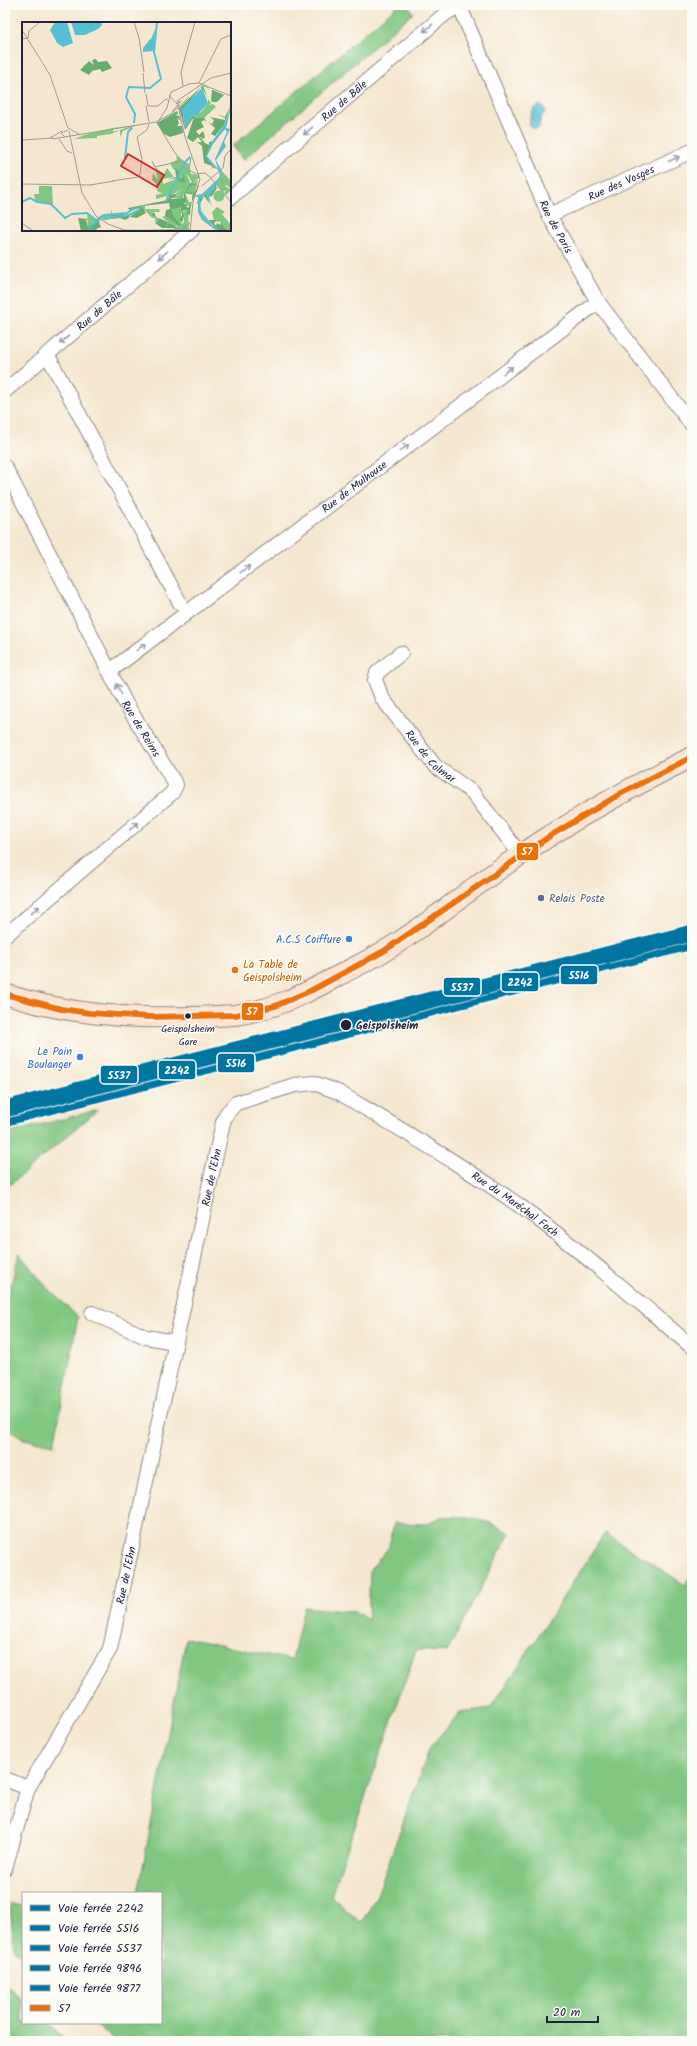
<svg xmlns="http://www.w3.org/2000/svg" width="697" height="2046" font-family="Kalam,sans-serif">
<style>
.green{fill:#81c781;stroke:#52745e}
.water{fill:#56c0d2;stroke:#3c7186}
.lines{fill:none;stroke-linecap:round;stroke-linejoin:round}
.minor-casing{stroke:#8c8485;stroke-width:16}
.secondary-casing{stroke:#8c8485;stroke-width:22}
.minor{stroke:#fff;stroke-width:14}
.secondary{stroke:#fde4d0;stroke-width:20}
.bus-1-casing{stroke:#fdfcf7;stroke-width:9}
.bus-1{stroke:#ec7007;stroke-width:6}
.rail-1-casing{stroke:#fdfcf7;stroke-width:10}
.rail-2-casing{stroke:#fdfcf7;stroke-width:10}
.rail-3-casing{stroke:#fdfcf7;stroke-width:10}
.rail-4-casing{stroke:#fdfcf7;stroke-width:10}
.rail-5-casing{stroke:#fdfcf7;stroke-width:10}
.rail-1{stroke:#0075a1;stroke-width:7}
.rail-2{stroke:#0075a1;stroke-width:7}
.rail-3{stroke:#0075a1;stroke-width:7}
.rail-4{stroke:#0075a1;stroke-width:7}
.rail-5{stroke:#0075a1;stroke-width:7}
.oneway{stroke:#9c9ca7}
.service-dot{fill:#5c6f8a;stroke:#fdfcf7;stroke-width:1.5}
.shop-dot{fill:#3f7fe0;stroke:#fdfcf7;stroke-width:1.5}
.food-dot{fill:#e8710a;stroke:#fdfcf7;stroke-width:1.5}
.bus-dot{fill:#22223b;stroke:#fdfcf7;stroke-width:1.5}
.labels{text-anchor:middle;stroke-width:3;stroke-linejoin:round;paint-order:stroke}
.bus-label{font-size:10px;fill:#22223b;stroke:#fdfcf7}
.street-label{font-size:11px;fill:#22223b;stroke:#fdfcf7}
.service-label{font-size:11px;fill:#4e5e75;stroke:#fdfcf7;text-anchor:start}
.shop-label{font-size:11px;fill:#366cbe;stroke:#fdfcf7;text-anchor:end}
.food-label{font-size:11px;fill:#c56008;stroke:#fdfcf7;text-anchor:start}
.stop-label{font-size:11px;font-weight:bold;fill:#22223b;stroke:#fdfcf7;text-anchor:start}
.inset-river{fill:none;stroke:#56c0d2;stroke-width:2}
.inset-road{fill:none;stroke:#a19894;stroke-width:1}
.view{fill:#d62828;fill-opacity:0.15;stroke:#d62828;stroke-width:2}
.inset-edge{fill:none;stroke:#22223b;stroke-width:2}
.line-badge{stroke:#fdfcf7;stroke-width:1.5}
.badge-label{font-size:11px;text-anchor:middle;font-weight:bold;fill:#fff}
</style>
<rect width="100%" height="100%" fill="#fdfcf7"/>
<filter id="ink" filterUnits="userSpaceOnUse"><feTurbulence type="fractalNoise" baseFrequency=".025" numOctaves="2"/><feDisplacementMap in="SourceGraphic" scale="8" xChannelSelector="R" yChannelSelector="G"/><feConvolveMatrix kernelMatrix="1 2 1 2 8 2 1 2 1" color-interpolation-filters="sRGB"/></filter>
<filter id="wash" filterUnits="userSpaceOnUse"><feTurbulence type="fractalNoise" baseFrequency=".012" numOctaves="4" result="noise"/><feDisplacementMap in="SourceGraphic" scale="16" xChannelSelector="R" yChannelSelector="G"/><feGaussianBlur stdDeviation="0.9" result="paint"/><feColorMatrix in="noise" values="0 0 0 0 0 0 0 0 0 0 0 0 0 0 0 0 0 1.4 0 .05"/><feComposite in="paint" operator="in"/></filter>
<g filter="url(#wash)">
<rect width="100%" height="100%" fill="#f5e7cf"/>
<path class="green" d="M398,5h9l6,8 -170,147 -10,-14z
M98,1110l-93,79v-55z
M19,1253l23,29 36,35 -24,128 -30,-6 -19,-13v-116z
M441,1517c33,-1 40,0 69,16l-63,119 -31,-2 -85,246 30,27 15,-25 54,-151 30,-35 31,-4 114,-175 80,52 7,-12v468h-577l-20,-18h66v-130h-23l48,-255 106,22 12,-53 52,5 12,8 2,-50 19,-23 5,-24 34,1z
M10,1904l13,2v51l-9,-8z
M5,1984l18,16v23h24l20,18h-62z"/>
<path class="water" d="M540,105l4,3 2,3 -6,8 -1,8 -5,2 -4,-4c-1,-9 2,-16 10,-20z"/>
</g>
<g filter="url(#ink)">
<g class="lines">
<defs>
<g id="minor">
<path id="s1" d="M459,5l90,210 49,87 94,123"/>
<path id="s2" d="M230,198l215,-184 14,-9"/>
<path id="s3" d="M549,215l143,-64"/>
<path d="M47,354l133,249"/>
<path id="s4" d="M5,391l187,-161"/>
<path id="s5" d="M5,467l120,235 51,83 -4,8 -167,143"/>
<path id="s6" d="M401,653l-24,20 -2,7 7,18 53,68 37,26 49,63"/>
<path id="s7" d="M110,671l488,-369"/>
<path d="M92,1313l54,24 29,5"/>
<path d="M5,1779l23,9"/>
<path id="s8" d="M5,1868l23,-80 82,-139 113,-527 4,-9 9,-10 59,-18 19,-2 24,9c67,40 135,79 197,125 55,41 105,86 157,130"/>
</g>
<path id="secondary" d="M5,994c73,25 154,26 230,21 37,-5 68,-20 101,-38 18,-10 38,-19 55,-30 40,-25 75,-55 113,-81 61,-42 122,-77 188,-109"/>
</defs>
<use href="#minor" class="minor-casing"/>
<use href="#secondary" class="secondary-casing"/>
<use href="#minor" class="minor"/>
<use href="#secondary" class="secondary"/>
<defs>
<path id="bus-1" d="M5,994l56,15 29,4 58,4 87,-2 40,-9 37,-16 72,-39 166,-115 70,-42 72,-37"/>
</defs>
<use href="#bus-1" class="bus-1-casing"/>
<use href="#bus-1" class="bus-1"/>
<defs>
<path id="rail-1" d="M5,1114l687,-176"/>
<path id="rail-2" d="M7,1122l685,-176"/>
<path id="rail-3" d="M5,1104l687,-176"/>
<path id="rail-4" d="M5,1106l685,-176"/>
<path id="rail-5" d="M7,1112l685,-176"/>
</defs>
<use href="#rail-1" class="rail-1-casing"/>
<use href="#rail-2" class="rail-2-casing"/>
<use href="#rail-3" class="rail-3-casing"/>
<use href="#rail-4" class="rail-4-casing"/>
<use href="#rail-5" class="rail-5-casing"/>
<use href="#rail-1" class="rail-1"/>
<use href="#rail-2" class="rail-2"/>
<use href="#rail-3" class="rail-3"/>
<use href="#rail-4" class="rail-4"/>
<use href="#rail-5" class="rail-5"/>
</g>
<defs><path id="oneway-shaft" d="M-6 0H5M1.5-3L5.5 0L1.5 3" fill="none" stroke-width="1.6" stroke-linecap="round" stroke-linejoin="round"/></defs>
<g class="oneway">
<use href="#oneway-shaft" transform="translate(428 28) rotate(139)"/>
<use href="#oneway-shaft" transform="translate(308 131) rotate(139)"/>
<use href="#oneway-shaft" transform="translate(674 159) rotate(-24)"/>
<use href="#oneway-shaft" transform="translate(163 255) rotate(139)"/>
<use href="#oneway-shaft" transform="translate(64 340) rotate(139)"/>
<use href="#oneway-shaft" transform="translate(508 370) rotate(-37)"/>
<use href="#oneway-shaft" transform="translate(404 448) rotate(-37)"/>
<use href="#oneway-shaft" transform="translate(245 569) rotate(-37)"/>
<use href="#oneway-shaft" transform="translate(141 647) rotate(-37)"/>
<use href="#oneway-shaft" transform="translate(119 689) rotate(-116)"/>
<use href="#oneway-shaft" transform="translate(134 826) rotate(-40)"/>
<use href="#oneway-shaft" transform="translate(35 910) rotate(-40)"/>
</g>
</g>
<circle class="service-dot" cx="541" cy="898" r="4"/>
<g class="shop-dot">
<circle cx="349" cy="939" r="4"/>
<circle cx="80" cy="1057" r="4"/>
</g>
<circle class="food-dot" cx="235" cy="970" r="4"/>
<g class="bus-dot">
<circle cx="188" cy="1016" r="3.5"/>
<circle cx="346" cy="1025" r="6"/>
</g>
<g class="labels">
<g class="bus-label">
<text x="188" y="1032">Geispolsheim<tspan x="188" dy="13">Gare</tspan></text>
</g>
<g class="street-label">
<text dy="4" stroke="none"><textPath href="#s2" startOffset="150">Rue de Bâle</textPath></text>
<text dy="4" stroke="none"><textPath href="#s3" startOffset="79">Rue des Vosges</textPath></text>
<text dy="4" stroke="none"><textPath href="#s1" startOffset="242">Rue de Paris</textPath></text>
<text dy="4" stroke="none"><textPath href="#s4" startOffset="124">Rue de Bâle</textPath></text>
<text dy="4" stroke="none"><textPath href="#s7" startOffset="306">Rue de Mulhouse</textPath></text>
<text dy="4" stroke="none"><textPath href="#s5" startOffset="295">Rue de Reims</textPath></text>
<text dy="4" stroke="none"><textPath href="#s6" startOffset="134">Rue de Colmar</textPath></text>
<text dy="4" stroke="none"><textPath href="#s8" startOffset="727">Rue de l'Ehn</textPath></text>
<text dy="4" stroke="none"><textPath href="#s8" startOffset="1123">Rue du Maréchal Foch</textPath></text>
<text dy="4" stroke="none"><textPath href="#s8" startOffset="320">Rue de l'Ehn</textPath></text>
</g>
<g class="service-label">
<text x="549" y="902">Relais Poste</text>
</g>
<g class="shop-label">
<text x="341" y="943">A.C.S Coiffure</text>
<text x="72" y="1055">Le Pain<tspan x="72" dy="13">Boulanger</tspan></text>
</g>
<g class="food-label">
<text x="243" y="968">La Table de<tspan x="243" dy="13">Geispolsheim</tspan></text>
</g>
<g class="stop-label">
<text x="356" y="1029">Geispolsheim</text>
</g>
</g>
<g transform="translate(22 22)">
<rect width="209" height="209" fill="#f5e7cf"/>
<path d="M186,77l3,4 -2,2 4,-1 3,3 -12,11h-7l-3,-3 7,-3 7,-9zM116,103l-15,6 -3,6v-7l8,-3 -15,2v3l2,-1 5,-1 -9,4 -14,2v2l-23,1 11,-4 -13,3 40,-10zM154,134l13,8 2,10 8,1v3l-6,3 -7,-8 5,11 7,-4 -4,15 -10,-2 -1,6 4,-1 2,4h3l-1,5 -7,-4 -3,4 2,5 5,-2 1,21 -53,-1 37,-1 5,-3h-6l-2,-3 -4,4 2,-5 -6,-5 3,-1 13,8 2,3 4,-5v-6l-3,-4v13l-7,-9 -2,-9v-5l10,-4h-12l7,-2 5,-8 -14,10 1,2 -3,1 1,-5 -11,3v-4l7,-2 -5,-1 -2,-5 5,-2 -6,1 1,-2 -4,-4 1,-7 5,7 -3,-13 9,7 3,-6 7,9 -11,2v5l16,-6v-6l-6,-3 -3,-6 7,-3zM200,149l9,10v8l-4,-4 -2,1 6,4 -5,5 -2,-2 3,-3 -4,2 -7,-8zM17,164h13l1,18 -18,-3 -1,-7h5zM191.5 174a5.5 5.5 0 1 1 11 0a5.5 5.5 0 1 1-11 0ZM123,183v4h14l1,3h-6l-3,3 8,4 -4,3v-4h-3l-10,-11zM195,185l8,5 -3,2 9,11v6h-4l-6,-9 -7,-1 -2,-9zM65,192l8,6 9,-4h14l-17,3 -13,8z" fill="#81c781"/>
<path d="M74,37l2,3 9,-1 5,7 -10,4 -2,-3 -8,2 -3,4 -9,-5 9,-9 5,4 -2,-5zM181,63l8,4 -8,-3 4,10 -6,-9 -19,25 5,2 2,2h-6l2,11 8,-12 4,3h7l3,4 -3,-2 -3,2 3,5 -8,4 3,4 4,-4 2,6 -2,2 -4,-3 6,7 4,2v-3l5,-1 -8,15 10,13 -4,-2 -2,4 2,-5 -8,-3 -2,-17 -5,-4h5l-4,-5 -5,5 -6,-4 7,-21 -9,13 -6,-22zM190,68h1l11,5 -7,7h-4l-2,-1zM209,83l-7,20 -9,11 -4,-2 4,-6 -7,-6 4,2 2,-4 -4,-3 15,3v-2l-8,-4 8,3zM155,89l-1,1 1,-1 1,3 -3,1 4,1 2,5 -4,-3 2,5 -2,3h5l1,7 -13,4 -6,-3 -7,-11zM153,146l5,4 -1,7 4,-1 1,-5 1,10 -7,-2v-3l-11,2 9,-3zM165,150l6,9 6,-3 -7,5 7,3 -7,16v-6l6,-10 -7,-2 1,3 -3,-1 -2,6 4,1 -1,-4 2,5 -7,-1 2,5 -3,6 5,1 -3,1 2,2 3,-4 -1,11 -3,-1 1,-4 -6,1 2,5 -3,11 -16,-11 1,-6 4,-1 -1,-6 -27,3 4,7 -9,5 -7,-1 9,-9 -9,3 -2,-3 40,-8 2,-5 6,-1 8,-9 -8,11 -6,3 14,-1v-5l2,-1 2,-6 4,-4zM159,185l1,8 -3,5 3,2 -1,3 -7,-9 -2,-7zM193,162l2,4 -5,8 -4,1 1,6 -5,-7 -5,10 3,9 9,10 -9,-8 -5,-15 11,-11 5,-4 1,3 1,-5 -5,4zM178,185l8,13h9l-3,3 2,3 1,-3 3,2 1,-3 6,9h-8l-12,-12zM89,187l1,6 13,-2 -1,2 6,-1 -1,4 -4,2 -5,-2 -18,2 16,-4h-19l12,-1zM132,190l2,5 12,5 -2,5 3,-4 9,5h-16l-7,-5 4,-4 -8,-4zM56,196l10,1 -2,1 2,7 10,-7 3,7 -5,2 2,2h-17z" fill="#68ac6f" fill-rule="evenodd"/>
<path d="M33,0h12l6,21 -10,4 -6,-4 -7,-13zM49,0h30l1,3 -4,4 -13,6h-10zM133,7l-1,22 -11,1v-4l9,-11zM180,66l6,15 -11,12h-4l-8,12 -3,-18zM209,85l-5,21 4,1 -6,13 2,4 -10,14 6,11 -1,6 -12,20 3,10 -6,-12 2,-4 -8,8 1,12 11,14 9,5 -6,-3 4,4h-2l-15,-11 -4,-8v-15l-7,-1 11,-2 18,-17 -1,-6 -11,-10 -2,-6 5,-12 13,-18zM203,107l2,3 -12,27 3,10 -11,-13 6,-12z" fill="#56c0d2" fill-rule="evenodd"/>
<path class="inset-river" d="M112,101l1,-9 -9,-17 3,-10 21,1 11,-9 -7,-27 3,-30M103,136l3,-26 4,-4M144,179l19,-39 5,-5M0,180l8,-4 7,4 14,2 14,14 7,-4 15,-1 9,7 8,-5 23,-2 8,-5M81,197l26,-4 10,-5 1,-4M68,209v-5l10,-6"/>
<path class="inset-road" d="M112,0l5,16 5,34M0,8l28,45 18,53 11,6M0,17l6,-1 1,-7 11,-9M121,51l2,20M177,61l22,-44 10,-4M166,62l11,-1 32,13M161,64l-2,-14 14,-50M124,72l2,12h10l8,-7 3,2M147,73l8,9M124,84l3,16M150,90l9,-11 -3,1M47,109l13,62 14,23 12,8 16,6 48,1M43,115l-4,-4 7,-3M28,116l12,-7M30,117l104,-17 16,-9 17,-16M37,117l8,12 5,2M0,118l31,-2M169,135l-2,13 7,4M130,139l3,6 26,-6M160,139l-7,-8 -18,-30 10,-15 4,-16 18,-8M174,152l9,-1 6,5M188,155l21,25M90,159l26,-4 2,-3 2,-15 -5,-22 10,-7 2,-6M0,162l69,1M68,163l24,-4M180,164l21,-18 2,-12 6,-7M0,201l11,8M149,208l9,1 10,-8M168,209l3,-29 7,-23 -15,-42 -8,-36 34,-23 20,-5"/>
<path class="view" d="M106,132l36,21 -7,12 -36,-21z"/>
<rect width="209" height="209" class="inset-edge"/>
</g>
<g class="line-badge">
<rect x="516" y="842" width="23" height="19" rx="4" fill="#ec7007"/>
<rect x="560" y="965" width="38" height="20" rx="4" fill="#0075a1"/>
<rect x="501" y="972" width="38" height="20" rx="4" fill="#0075a1"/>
<rect x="443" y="977" width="38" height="19" rx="4" fill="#0075a1"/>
<rect x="241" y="1002" width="23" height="19" rx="4" fill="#ec7007"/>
<rect x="217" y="1053" width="38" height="20" rx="4" fill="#0075a1"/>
<rect x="158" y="1060" width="38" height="20" rx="4" fill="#0075a1"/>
<rect x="100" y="1065" width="38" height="19" rx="4" fill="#0075a1"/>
</g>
<g class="badge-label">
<text x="527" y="855">57</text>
<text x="579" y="979">5516</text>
<text x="520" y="986">2242</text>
<text x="462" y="991">5537</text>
<text x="252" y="1015">57</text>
<text x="236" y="1067">5516</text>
<text x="177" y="1074">2242</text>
<text x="119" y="1079">5537</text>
</g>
<rect width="697" height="2046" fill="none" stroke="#fdfcf7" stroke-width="20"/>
<rect x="22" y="1892" width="140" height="132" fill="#fdfcf7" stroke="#a5a5ac"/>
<rect x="30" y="1905" width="20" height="6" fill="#0075a1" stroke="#a5a5ac"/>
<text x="58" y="1912" font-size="12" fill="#22223b">Voie ferrée 2242</text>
<rect x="30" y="1925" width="20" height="6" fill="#0075a1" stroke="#a5a5ac"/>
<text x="58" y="1932" font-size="12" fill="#22223b">Voie ferrée 5516</text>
<rect x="30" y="1945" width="20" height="6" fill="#0075a1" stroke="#a5a5ac"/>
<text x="58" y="1952" font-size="12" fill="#22223b">Voie ferrée 5537</text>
<rect x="30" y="1965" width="20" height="6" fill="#0075a1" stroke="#a5a5ac"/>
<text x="58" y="1972" font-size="12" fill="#22223b">Voie ferrée 9896</text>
<rect x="30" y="1985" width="20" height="6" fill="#0075a1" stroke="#a5a5ac"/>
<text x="58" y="1992" font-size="12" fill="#22223b">Voie ferrée 9877</text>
<rect x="30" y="2005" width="20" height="6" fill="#ec7007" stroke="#a5a5ac"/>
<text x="58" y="2012" font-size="12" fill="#22223b">57</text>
<path d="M547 2016v6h51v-6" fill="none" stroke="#22223b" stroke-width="2"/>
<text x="553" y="2016" font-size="12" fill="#22223b" stroke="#fdfcf7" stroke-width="3" paint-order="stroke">20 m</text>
</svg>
